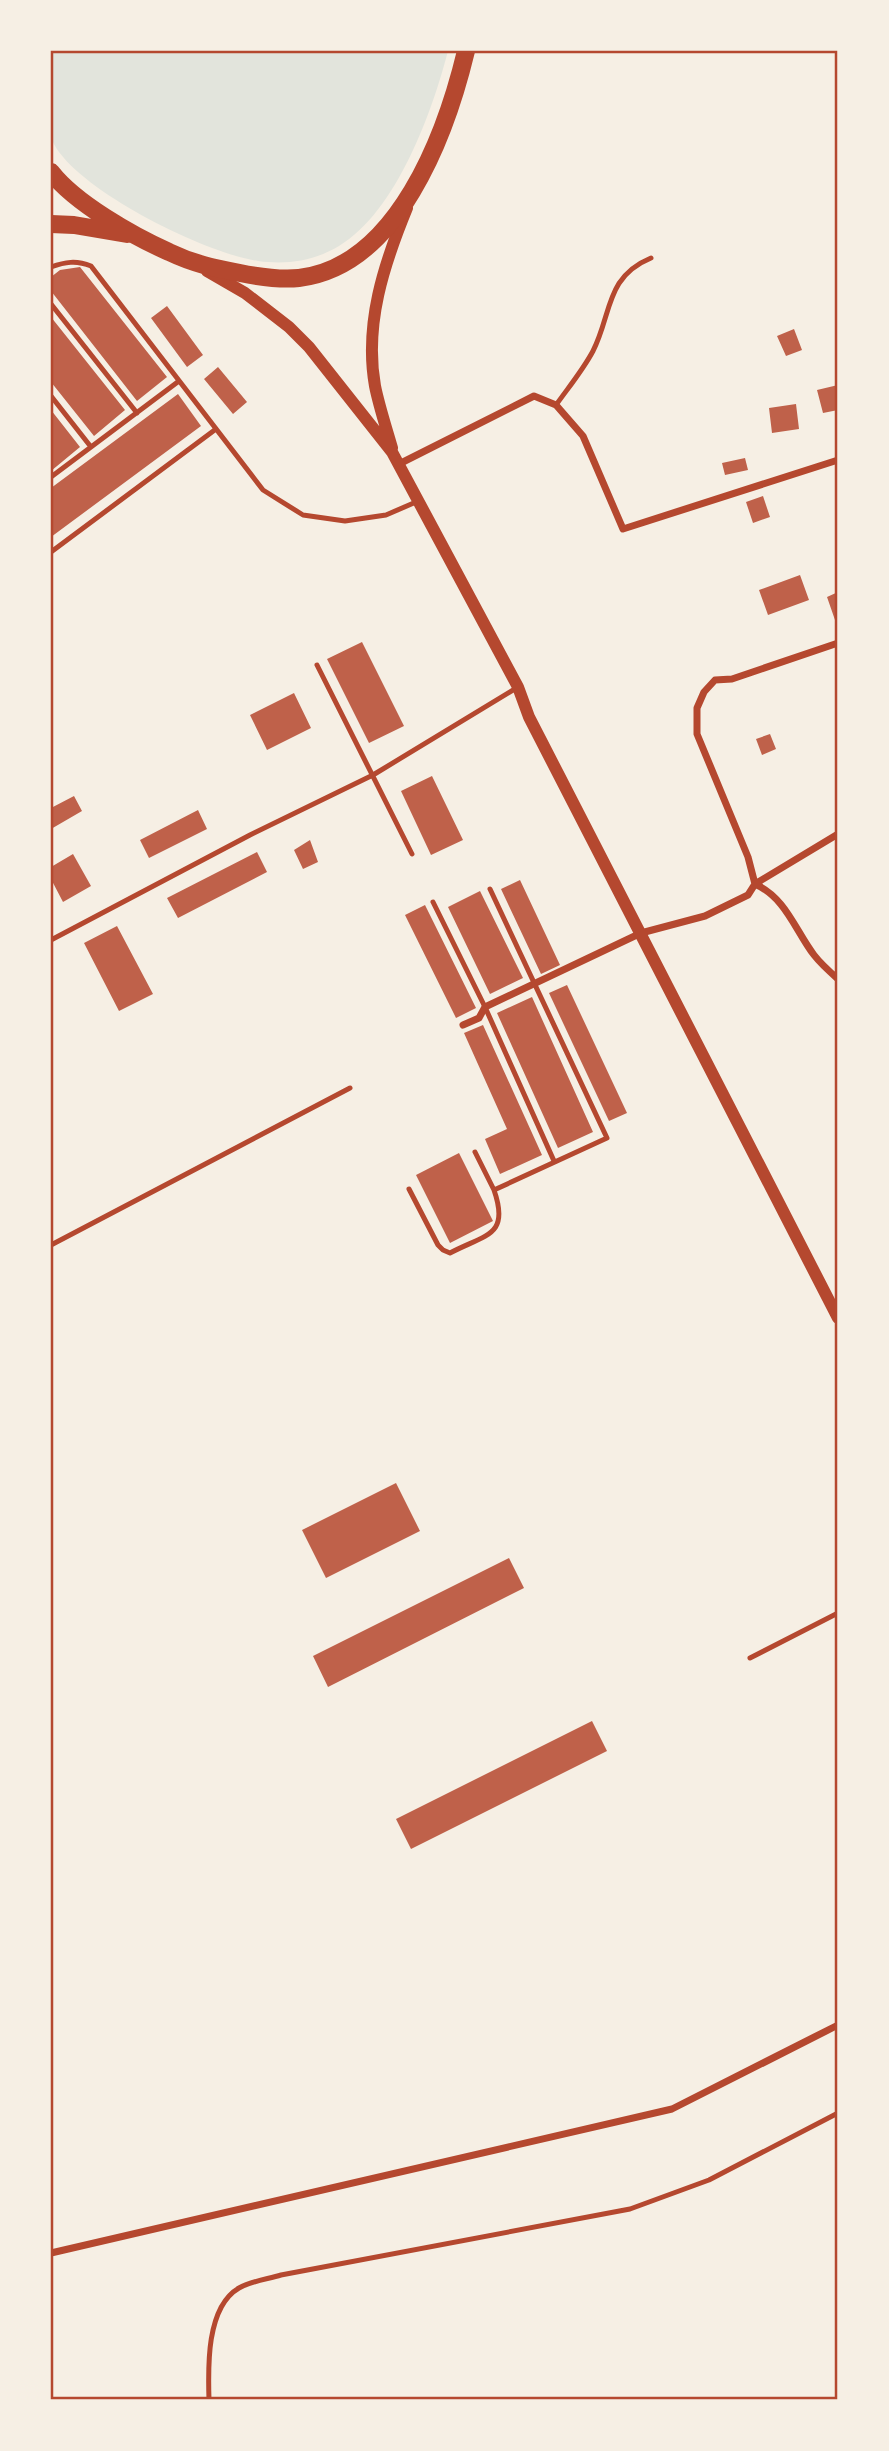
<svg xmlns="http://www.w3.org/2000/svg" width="889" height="2451" font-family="'Fira Sans Condensed',sans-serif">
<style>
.green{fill:#e2e4dc}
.building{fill:#bf614a}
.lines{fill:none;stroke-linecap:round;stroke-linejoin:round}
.service{stroke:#b5482f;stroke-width:5}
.minor{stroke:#b5482f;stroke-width:7}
.tertiary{stroke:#b5482f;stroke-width:12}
.primary{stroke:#b5482f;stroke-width:18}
.neatline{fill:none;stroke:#b5482f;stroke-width:2.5}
</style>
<rect width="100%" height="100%" fill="#f6efe4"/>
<path class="green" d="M51,51h397c-16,61 -51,160 -109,195 -25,15 -52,19 -81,15 -51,-7 -185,-72 -206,-121 -5,-10 -1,-73 -1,-89z"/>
<path class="building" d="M80,267l87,110 -30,24 -86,-110v-14l9,-7z
M167,306l36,49 -16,12 -36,-49z
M51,317l74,93 -31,26 -43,-54z
M794,329l8,21 -16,6 -9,-20z
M218,367l29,35 -14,12 -29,-35z
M838,385v25l-15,3 -6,-23z
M178,394l23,32 -150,111v-49z
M796,404l3,25 -27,4 -3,-25z
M51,410l29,37 -29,24z
M745,458l3,12 -23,5 -3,-12z
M763,496l7,21 -17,6 -7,-21z
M800,575l9,25 -41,15 -9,-25z
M838,592v27l-3,1 -8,-23z
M362,642l42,84 -35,17 -42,-84z
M294,693l17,35 -44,22 -17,-35z
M770,734l6,15 -14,6 -6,-16z
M432,776l31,64 -32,15 -30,-64z
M74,796l8,15 -31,18v-21z
M198,810l9,19 -58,29 -9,-18z
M310,840l8,22 -15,7 -9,-19z
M257,852l10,20 -89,46 -11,-20z
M73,854l18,32 -28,16 -12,-23v-12z
M520,880l40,85 -19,9 -40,-85z
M480,891l43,87 -33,16 -42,-87z
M425,905l51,103 -20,10 -51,-103z
M117,926l36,68 -34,17 -35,-68z
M567,985l60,128 -18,8 -60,-128z
M532,997l61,135 -35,16 -61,-135z
M483,1025l59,130 -42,19 -15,-35 22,-10 -43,-96z
M459,1153l34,68 -43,22 -34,-68z
M396,1483l24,48 -94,47 -24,-48z
M509,1558l15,30 -196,99 -15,-31z
M592,1721l15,30 -196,98 -15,-30z"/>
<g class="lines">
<path class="service" d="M51,267c14,-5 25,-7 40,-1l172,224 40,25 42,6 41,-6 30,-13
M51,304l86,109
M51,396l40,51
M556,405c12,-17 27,-35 37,-54 19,-37 12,-74 58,-93
M51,477l128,-96
M51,552l165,-123
M317,665l95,189
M433,902l52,105 69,154
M51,940l199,-105 123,-60 145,-88
M475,1152l19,38
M409,1189l29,56 5,5 7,3c36,-19 60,-17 44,-63l113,-52 -117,-249
M51,1245l299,-157
M750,1658l88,-45
M209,2400c-1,-32 -3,-93 30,-112 12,-7 29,-9 42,-13l349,-66 79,-29 129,-67"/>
<path class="minor" d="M399,464l135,-68 22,9 27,31 40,93 215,-69
M755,884l-7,-27 -51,-123v-26l7,-16 11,-12 17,-1 106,-36
M755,884c31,14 40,46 59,71 7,9 16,17 24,24
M463,1025l16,-7 6,-11 156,-74 64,-17 43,-21 7,-11 83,-50
M51,2253l621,-144 166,-84"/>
<path class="tertiary" d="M207,271l38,22 44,34 20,20 83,105 126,235 11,30 309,601
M392,448c-6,-21 -13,-42 -17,-62 -11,-62 9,-122 32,-178"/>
<path class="primary" d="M51,172c24,31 82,64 118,80 25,12 45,16 71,21 20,4 39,7 59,5 99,-12 147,-144 167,-227
M51,224l23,1 53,9"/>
</g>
<rect width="889" height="2451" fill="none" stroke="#f6efe4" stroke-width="105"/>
<rect x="52" y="52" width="784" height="2346" class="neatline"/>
</svg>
